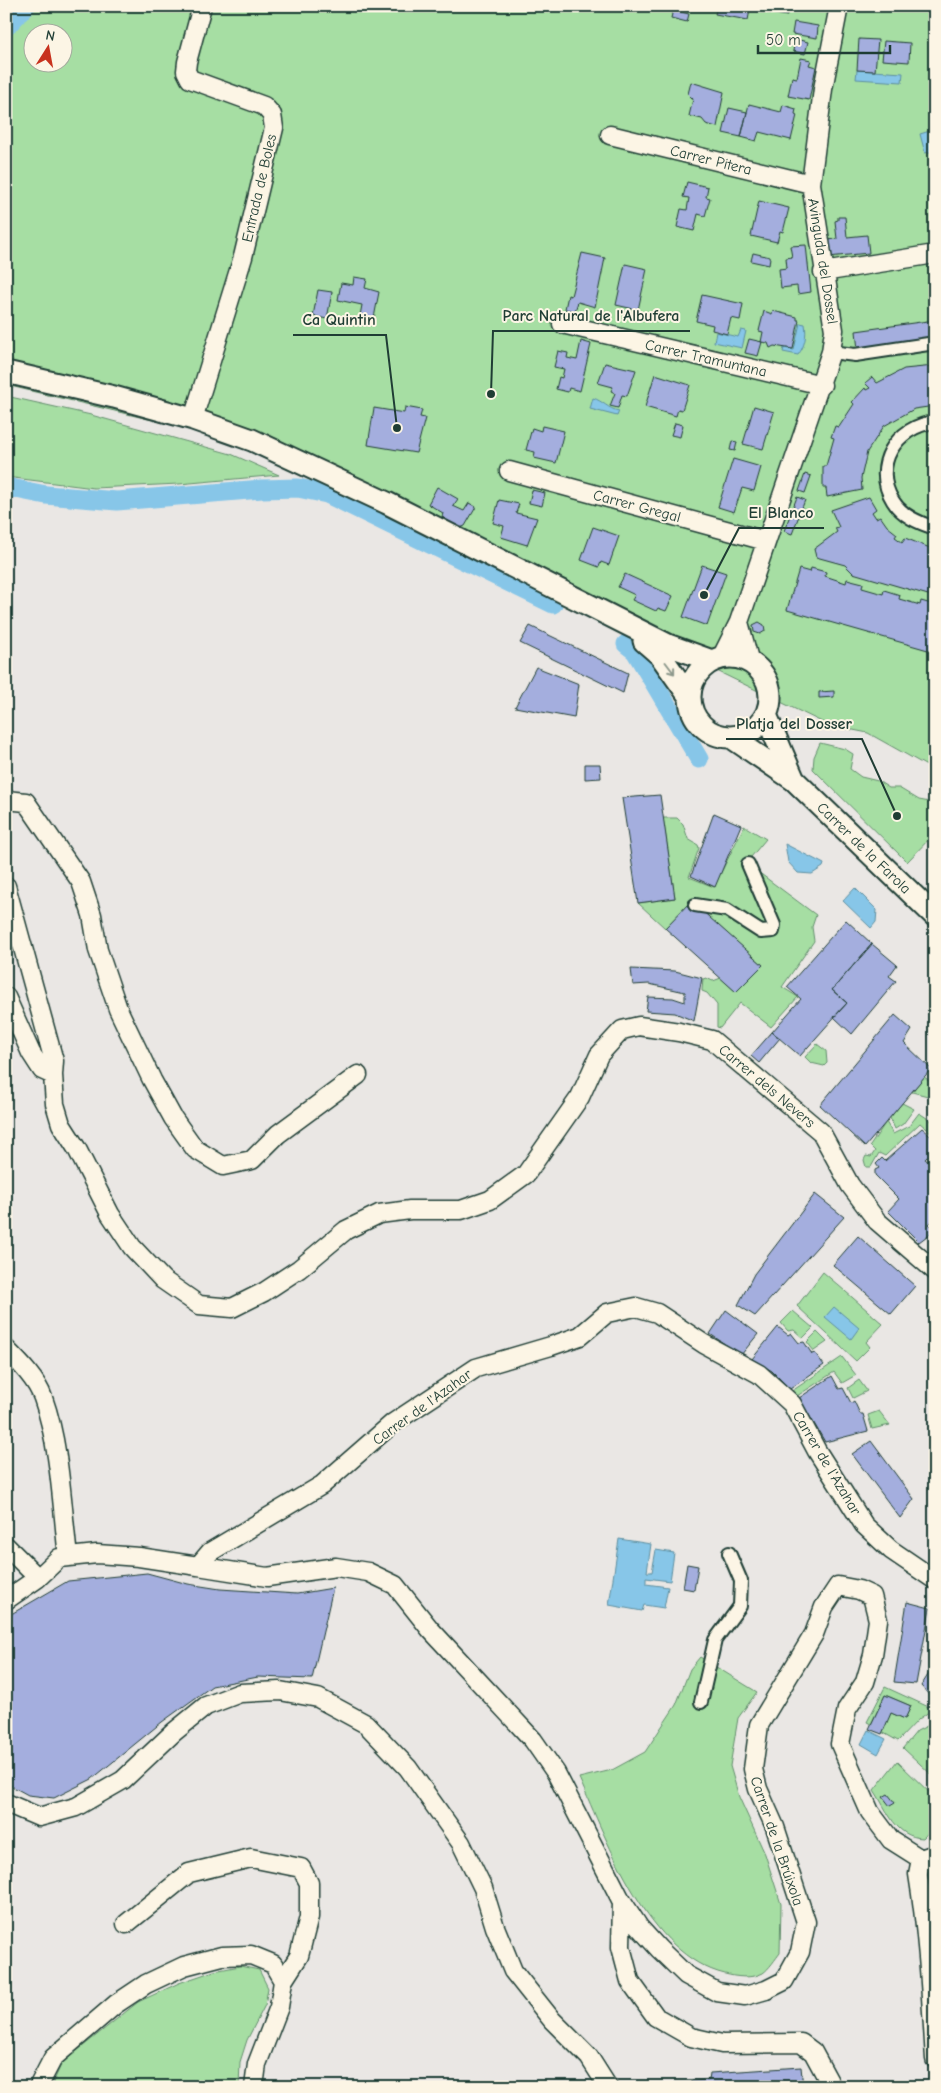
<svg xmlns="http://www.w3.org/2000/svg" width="941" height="2093" font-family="'Comic Neue',sans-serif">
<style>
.green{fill:#a6dea3;stroke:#628e6c;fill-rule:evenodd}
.water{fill:#87c6e8;stroke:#5d8fa0}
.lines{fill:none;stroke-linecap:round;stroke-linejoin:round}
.canal{stroke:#87c6e8;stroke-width:19}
.building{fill:#a4aede;stroke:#1f3d34}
.pedestrian-casing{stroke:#1f3d34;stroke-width:16}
.minor-casing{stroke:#1f3d34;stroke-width:21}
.tertiary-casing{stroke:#1f3d34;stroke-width:25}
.pedestrian{stroke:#fcf5e5;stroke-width:12}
.minor{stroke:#fcf5e5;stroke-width:18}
.tertiary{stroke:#fcf5e5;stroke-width:21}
.oneway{stroke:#8e998c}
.labels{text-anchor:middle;stroke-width:4;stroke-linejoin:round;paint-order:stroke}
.street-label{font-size:15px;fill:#1f3d34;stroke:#fcf5e5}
.leader{fill:none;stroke:#1f3d34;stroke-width:2}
.callout-dot{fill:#1f3d34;stroke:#fcf5e5;stroke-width:2}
.callout-label{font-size:16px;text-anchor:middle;font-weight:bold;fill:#1f3d34;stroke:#fcf5e5;stroke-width:4;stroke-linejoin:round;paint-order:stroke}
</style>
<rect width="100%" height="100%" fill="#eae7e4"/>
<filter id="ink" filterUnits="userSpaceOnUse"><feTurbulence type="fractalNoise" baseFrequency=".02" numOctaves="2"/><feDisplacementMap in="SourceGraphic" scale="10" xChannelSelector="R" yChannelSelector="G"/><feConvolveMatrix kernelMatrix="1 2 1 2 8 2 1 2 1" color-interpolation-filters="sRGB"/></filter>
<g filter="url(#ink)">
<path class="green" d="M6,6h929v761l-10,-2 -57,-32 -40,-8 -504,-245 -130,-50 -188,-45zM32,32h30v30h-30z
M6,396l85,19 140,39 48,21 -100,9 -85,4 -88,-11z
M820,743l25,6 8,5 -3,15 11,8 17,4 11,7h10l20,12 16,3v30l-28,29 -94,-93 1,-12z
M663,818h14l6,6 5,15 10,6 1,3 -10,29 25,10 30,-61 22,13 -20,24 70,52 -4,12 2,14 -32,46 16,10 -27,30 -31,-24 -20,25 -3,-1v-22l-10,-12 -5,-2 1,-12 3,-1 7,3 8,-3 15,14 27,-27 -72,-63 -26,26 -27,-25 37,-5z
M817,1044l9,7 1,12 -3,3 -13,-3 -6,-6z
M924,1077l11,7 -1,21 -6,-9 -16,-4z
M902,1103l12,6 -11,15 -8,5 -5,-11z
M919,1113l16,10 -2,11 -13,-11 -35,33 -6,-3 -8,14h-5l-2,-7 2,-4 5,1 4,-6 -5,-5 16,-24 7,12 16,-8z
M823,1272l60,52 -17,18 4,5 -14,14 -59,-55z
M793,1311l20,17 -10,10 -9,-8 -6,1 -7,-8z
M817,1332l10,10 -13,9 -7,-9z
M842,1357l14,18 -14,8 -8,-11 -37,24 -5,-5z
M859,1380l8,11 -14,7 -5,-10z
M879,1411l11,14 -18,4 -4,-14z
M700,1657l57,35 -19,26 -8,48 9,31 26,57 16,50 -1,49c-4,5 -11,16 -17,20 -11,6 -27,4 -38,1 -76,-18 -117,-131 -146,-196l33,-8 33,-18 31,-47 14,-36z
M885,1687l48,22 -14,10 -21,22 -16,-9 9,-19 14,6 6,-13 -26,-11 -14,29 -4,-2z
M935,1722v56l-32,-30 14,-17z
M897,1761l38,37c0,17 1,28 -12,40 -28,-1 -35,-27 -49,-48z
M240,1966l19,4 9,18 -3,17 -18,35 -7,22 -1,25h-188l11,-24 76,-61 41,-19 35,-12z"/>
<path class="water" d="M857,70l46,3 -1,9 -46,-3z
M933,130l2,21 -10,2 -5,-19z
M800,323l5,1c2,11 0,22 -7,31l-15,-3 1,-4 10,2z
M741,330l5,1 -4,17 -28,-6 2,-10 22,5z
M593,398c10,3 15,11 26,13l-2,5 -27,-7z
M785,844l39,20 -1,3 -11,7 -14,-1 -10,-11z
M855,888l22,22 -1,12 -5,6 -28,-27z
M834,1307l25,21 -8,11 -26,-22z
M619,1539l32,5 -4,28h5l4,-22 18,3 -4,28 -24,-3v6l22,3 -4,21 -20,-3 -2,6 -33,-6z
M868,1730l18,9 -8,15 -17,-10z"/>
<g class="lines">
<path class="canal" d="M6,27l20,-21
M6,487l40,8 71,6 145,-12 36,-1 29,6 226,110
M626,644l9,7 64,108"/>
</g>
<path class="building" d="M717,6h71l-1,10 -37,-6 -2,10 -33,-6z
M800,6h21l-1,4z
M858,6h23l-1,3 -22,1z
M904,6h16v3h-16z
M930,6h5v30h-3z
M673,10l16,4 -2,8 -16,-4z
M794,22l24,4 -1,12 -25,-4z
M795,39l13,3 -3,12 -12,-3z
M859,39l19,1 -3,31 -18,-1z
M932,40h3v23l-3,-1z
M884,41l26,2 -1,19 -27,-2z
M801,58l10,2 -2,5 7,2 -7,33 -21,-4 4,-19 5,1z
M691,82l33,10 -7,35 -11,-3 -4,-5 -13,-3 4,-17 -5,-5z
M749,104l32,8 2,-7 13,4 -1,5 2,1 -6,25 -32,-8 -3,9 -15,-4z
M729,108l18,4 -6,25 -18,-4z
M935,175v22l-3,-21z
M687,182l21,5 -2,10 4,1 -5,18 -7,-2 -4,17 -17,-4 4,-18 6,1 2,-12 -6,-1z
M759,201l30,7 -6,24 -3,-1 -3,11 -26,-6z
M838,217h7l2,20 20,-2 2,18 -41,4 -1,-17 10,-1 -2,-18 3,-1z
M806,245l5,47 -13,2 -1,-8 -16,2 -2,-19 8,-1 -1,-10 6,-1 -2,-11z
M582,253l23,5 -10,49 -17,-5 -3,9 -10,-2 3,-14 3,1z
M753,253l17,4 -1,8 -18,-4z
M625,264l22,5 -9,41 -22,-5z
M354,277l13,2 -2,9 14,4 -6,31 -14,-2 3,-16 -24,-5 3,-17 12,2z
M318,290l14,2 -5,27 -14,-3z
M702,295l41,9 -3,16 -9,-2 -4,16 -15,-4 1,-5 -17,-4z
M764,311l8,3 1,-3 24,6v3h2l-6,29 -19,-3 -4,2 -2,-5 -7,-1 2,-10 -4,-1z
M935,320v19l-77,11 -2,-19z
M749,339l13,3 -4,14 -13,-3z
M581,341l10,3 -11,47 -11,-3 -1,4 -12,-3 3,-12 3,1 2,-9 -10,-2 4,-16 10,2 -1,5 10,2z
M605,363l31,7 -9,26 -5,-1 -4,13 -8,-2 5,-13 -4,-2 2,-4 -15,-4z
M934,363h1v43l-21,3 -30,17 -17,26 -6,26 1,12 -35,7 -1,-9h-3v-22h3l8,-28 -3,-1 4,-11 4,1 15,-23 -2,-2 13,-14 1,2 4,-2 -5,-5 7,-6 5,6 27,-14 30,-3z
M655,374l35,11 -8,25 -4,-1 -2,7 -31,-9z
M754,406l20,6 -11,37 -20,-5z
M405,407l17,3 -2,7 5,1 -9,35 -48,-8 6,-37 30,5z
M675,423l8,2 -3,12 -9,-2z
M542,426l22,5 -8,32 -22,-5 1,-6 -9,-2 6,-22 9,3z
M732,441l5,1 -2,9 -5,-1z
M733,459l28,8 -7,24 -12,-3 -8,24 -16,-5z
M805,474l6,2 -6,17 -6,-2z
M437,487l21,12 -5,7 11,5 5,-8 7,4 -11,19 -5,2 -18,-11 1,-4 -15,-9z
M532,490l13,3 -3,13 -13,-3z
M797,497l8,3 -13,34 -8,-3z
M869,497l7,12 -4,3 4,6 4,-2 7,10 10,8 -2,3 7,5 3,-4 25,10 -1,4 6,1v44l-82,-24 -8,-8 -29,-8 -2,-8 23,-17 -2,-4 4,-1 -8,-17z
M499,500l20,4 -3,9 21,5 -10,27 -26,-8 3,-11 -11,-3z
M593,527l26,9 -10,29 -8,-3 -2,5 -18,-7z
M702,565l24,8 -19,53 -24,-9z
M811,568l15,4 -1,4 21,7 1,-4 16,4 -1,5 21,6 1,-4 16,5 -1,4 21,6 1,-4 14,4v47l-148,-42 12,-41 11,3z
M625,574l48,22 -7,15 -8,-3 -2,3 -24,-11 3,-5 -17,-8z
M759,622l5,3 1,6 -5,3 -6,-2 -1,-7z
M530,626l98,47 -5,20 -103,-50z
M536,667l43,17 -5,34 -59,-11z
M834,691v6l-15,1v-6z
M585,764h15l1,14 -16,1z
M660,795l15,103 -37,5 -16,-105z
M714,813l27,12 -26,62 -24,-11z
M691,901l72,64 -27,27 -71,-64z
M846,920l26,24 -40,46 15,13 -47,53 -28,-24 29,-33 -14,-12z
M872,944l25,21 -8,11 7,5 -44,53 -18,-17 13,-14 -15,-13z
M631,969l44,2 27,7 -8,43 -19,-8 -29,-2 2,-14 25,1 12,4v-10l-36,-8 -16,1z
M895,1015l17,15 -8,13 27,26 -66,78 -45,-42z
M772,1032l8,6 -21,25 -8,-7z
M922,1128l13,11v10l-10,10 10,8v51l-6,6 6,6 -16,12 -31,-31 11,-12 -24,-24v-5l4,-2 -3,-4 6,-6 3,3z
M815,1194l29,23 -89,99 -17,-11 16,-31z
M858,1236l57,50 -24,28 -58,-49z
M726,1310l32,24 -17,21 -31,-21z
M778,1327l10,8 3,-2 8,10 5,-1 8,12 3,-1 9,12 -34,24 -18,-18 -20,-12z
M832,1376l7,13 4,-1 8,15 3,-2 6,13h3l5,17 -43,11 -26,-44z
M871,1441l43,58 -14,19 -48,-64z
M687,1564l11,2 -4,24 -11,-2z
M147,1573l41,11 32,5 77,5 36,-6 -21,91 -54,-2 -46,9 -50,36 -70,57 -38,19 -26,-3 -22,-12v-166l62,-36z
M907,1602l23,6 -14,76 -22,-2z
M935,1664v31l-4,2 -10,-11z
M885,1695l26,11 -6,13 -14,-6 -9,21 -13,-5z
M888,1794l7,9 -5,3 -7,-9z
M801,2067l2,20h-112v-6l18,-1 1,-7z"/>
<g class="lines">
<defs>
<path id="pedestrian" d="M831,352l24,3 80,-12
M935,422c-39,4 -64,44 -42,79 9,15 26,22 42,27
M695,905l32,5 34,22 12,-1 1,-6 -26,-61
M701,1702l14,-62 25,-34 1,-25 -12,-28"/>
<path id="minor" d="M610,135l201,49
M823,272l112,-18
M562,324l260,61
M193,419l50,-162 31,-129 -2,-13 -8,-9 -74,-27 -4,-8 1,-9 15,-56
M509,471l257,70
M739,622l11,41
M721,658l18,-36 92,-270 3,-22 -23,-146 12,-95 16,-83
M6,800l20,2 55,80 11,33 6,35 20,59 34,71 21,38 22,31 28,17 29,-6 26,-26 80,-59
M6,886l48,175 -1,14 2,29 6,20 16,25 33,65 22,33 31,33 36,25 33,3 32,-16 35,-23 47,-39 33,-16 31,-4h51l29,-10 36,-26 54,-77 19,-42 23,-25 17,-4 40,6 33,8 109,92 29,53 27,36 58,50
M6,997l25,56 11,17 11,5
M6,1349c13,13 31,31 37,49 17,47 19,109 25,159
M6,1546l32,32
M198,1566l69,11 69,-10 32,5 27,13 35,44 103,111 23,33 64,125 19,29 20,22 27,26 31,17 28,4 21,-6 18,-9 16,-29 6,-30 -31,-95 -17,-38 -5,-20 6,-44 55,-91 10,-27 14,-21 21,4 13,6 6,24 -5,35 -8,27 -18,27 -7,35 30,68 21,28 30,19
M6,1600l32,-22 21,-20 38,-4 42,3 59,9 12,-14 112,-67 71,-62 83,-55 75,-22 29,-10 27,-23 29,-6 21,6 47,31 55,30 33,30 25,47 47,74 27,25 44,30
M6,1803l33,14 37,-10 47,-27 51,-48 32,-26 34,-13 40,-2 38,7 48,26 42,44 53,75 22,45 12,39 18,44 39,49 37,37 19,30
M935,1854l-14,5 -3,15c10,61 13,123 17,185
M622,1901l-1,46 9,34 26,36 35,20 31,7 79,-1 12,9 19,35
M126,1924l63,-51 62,-15 50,10 8,15v34l-10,39 -16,25
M38,2087l15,-29 63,-54 30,-20 38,-18 38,-10 29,-1 22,9 10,17 -4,26 -22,57 -3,23"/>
<path id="tertiary" d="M6,372l108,25 79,22 59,21 135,63 281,142 44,16
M644,641l16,14 29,41
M690 697a40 40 0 1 1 80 0a40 40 0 1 1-80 0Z
M766,715l27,63
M731,737l63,43 141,136"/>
</defs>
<use href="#pedestrian" class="pedestrian-casing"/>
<use href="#minor" class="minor-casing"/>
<use href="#tertiary" class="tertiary-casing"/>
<use href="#pedestrian" class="pedestrian"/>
<use href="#minor" class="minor"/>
<use href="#tertiary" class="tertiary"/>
</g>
<defs><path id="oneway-shaft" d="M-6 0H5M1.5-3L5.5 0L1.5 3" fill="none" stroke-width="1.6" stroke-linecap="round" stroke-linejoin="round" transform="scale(1.25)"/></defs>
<use class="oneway" href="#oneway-shaft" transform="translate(670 668) rotate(53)"/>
</g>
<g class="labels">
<g class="street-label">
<text transform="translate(711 160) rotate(14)" y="5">Carrer Pitera</text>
<text transform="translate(259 188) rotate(-77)" y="5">Entrada de Boles</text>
<text transform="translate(823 261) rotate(81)" y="5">Avinguda del Dossel</text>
<text transform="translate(706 358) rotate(13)" y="5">Carrer Tramuntana</text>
<text transform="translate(637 506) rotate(15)" y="5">Carrer Gregal</text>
<text transform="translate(864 848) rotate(44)" y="5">Carrer de la Farola</text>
<text transform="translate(767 1086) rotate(40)" y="5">Carrer dels Nevers</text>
<text transform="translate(422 1407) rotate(-36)" y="5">Carrer de l'Azahar</text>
<text transform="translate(827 1463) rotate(59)" y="5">Carrer de l'Azahar</text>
<text transform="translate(777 1841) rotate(71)" y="5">Carrer de la Brúixola</text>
</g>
</g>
<path class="leader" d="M491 394L493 331H690M397 428L386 335H293M704 595L739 528H824M897 816L862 739H726"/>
<g class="callout-dot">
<circle cx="491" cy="394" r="5"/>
<circle cx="397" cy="428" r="5"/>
<circle cx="704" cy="595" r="5"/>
<circle cx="897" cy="816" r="5"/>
</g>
<g class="callout-label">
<text x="591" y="321">Parc Natural de l'Albufera</text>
<text x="339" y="325">Ca Quintin</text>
<text x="781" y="518">El Blanco</text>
<text x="794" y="729">Platja del Dosser</text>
</g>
<rect width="941" height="2093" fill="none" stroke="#fcf5e5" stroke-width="25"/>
<rect x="12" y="12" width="916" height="2068" fill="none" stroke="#1f3d34" stroke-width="2" filter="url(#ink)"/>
<g transform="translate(48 48) rotate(11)"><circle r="24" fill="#fcf5e5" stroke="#a4ab9e"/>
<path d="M0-4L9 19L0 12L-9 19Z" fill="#c8321e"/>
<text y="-8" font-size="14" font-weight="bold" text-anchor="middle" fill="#1f3d34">N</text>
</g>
<path d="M758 45v8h132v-8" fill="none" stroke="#1f3d34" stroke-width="2.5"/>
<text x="766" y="45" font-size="15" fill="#1f3d34" stroke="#fcf5e5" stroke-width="4" paint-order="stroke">50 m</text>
</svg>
